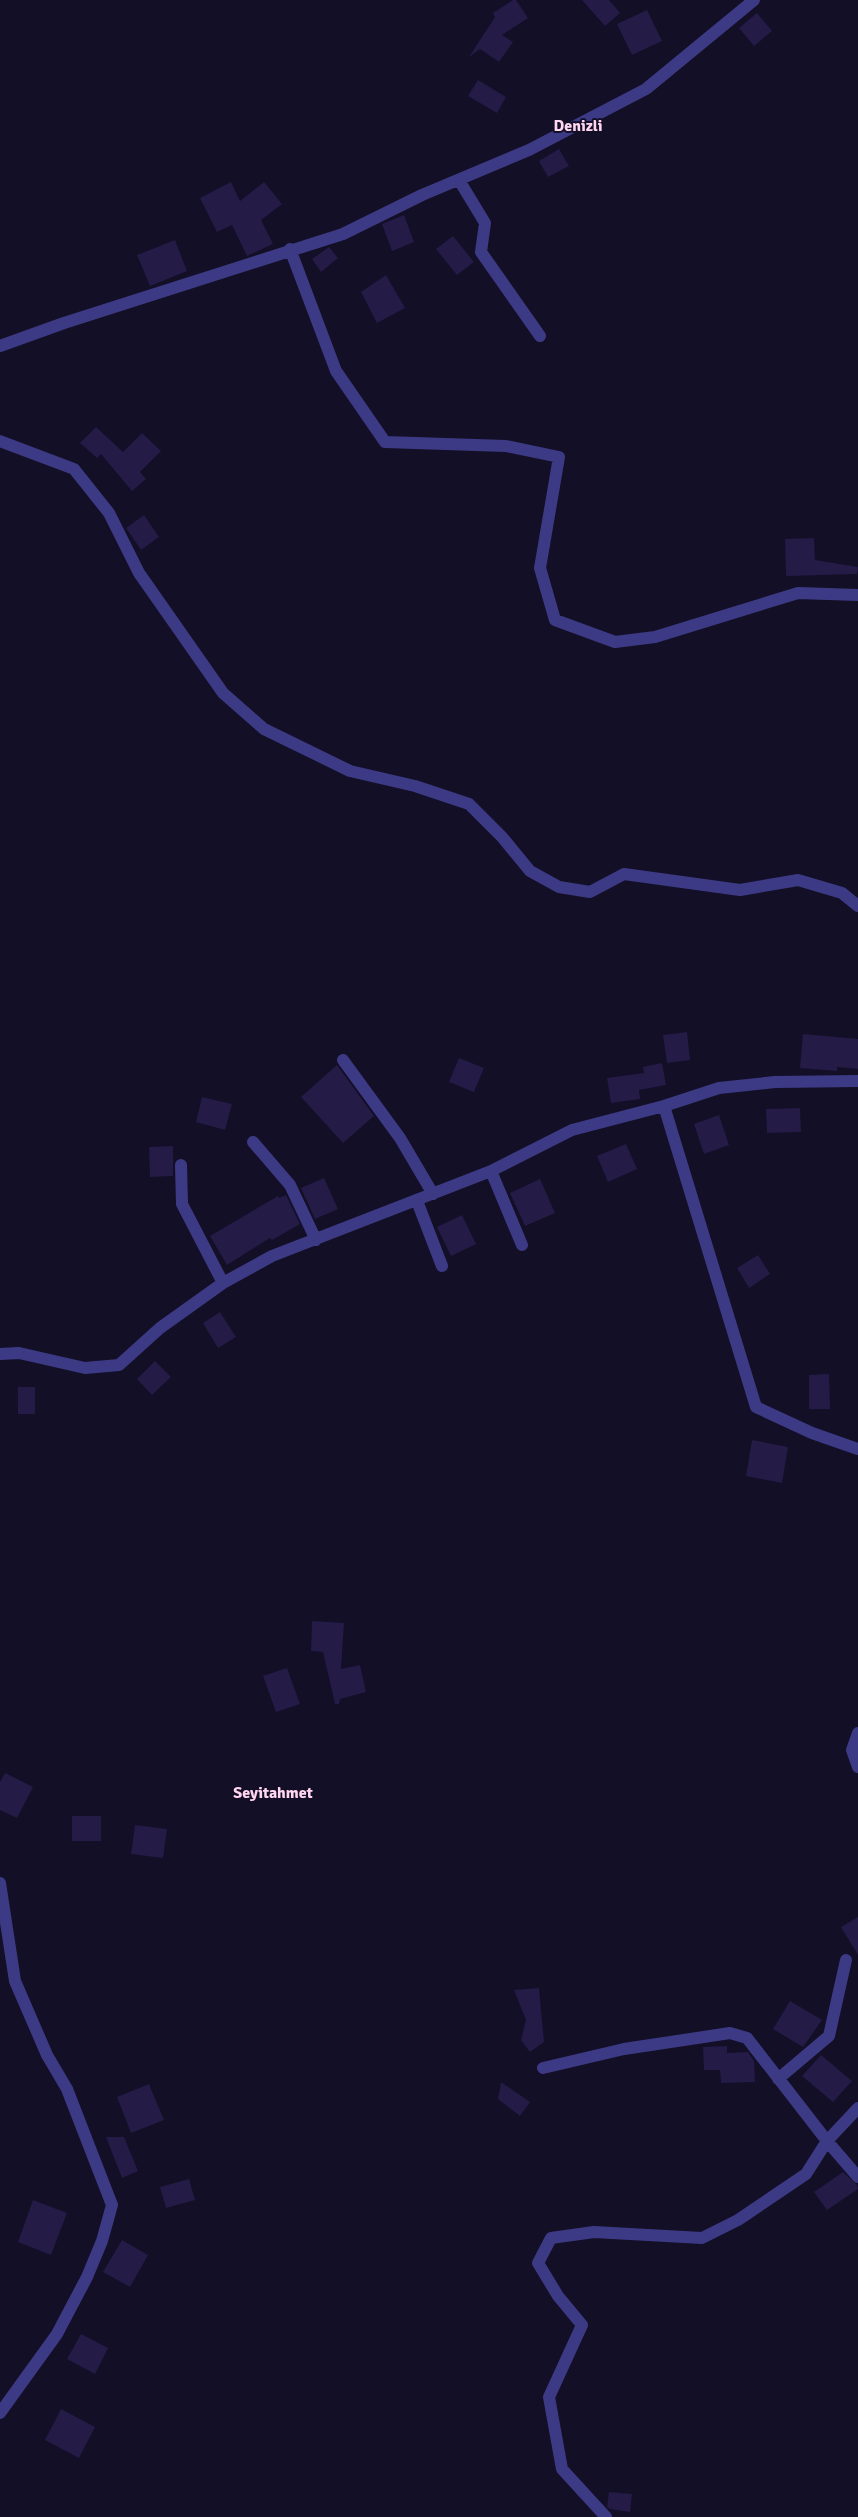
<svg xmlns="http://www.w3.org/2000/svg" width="858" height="2517" font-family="Signika,sans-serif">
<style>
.building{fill:#241b47}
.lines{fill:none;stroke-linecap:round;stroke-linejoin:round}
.minor{stroke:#3d3a85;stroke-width:12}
.labels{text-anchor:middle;stroke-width:4;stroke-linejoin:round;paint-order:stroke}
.quarter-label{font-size:16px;font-weight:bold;fill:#ffd6f0;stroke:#130f26}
</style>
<rect width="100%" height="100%" fill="#130f26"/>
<path class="building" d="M513,0h3l12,18 -26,17 11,7 -14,20 -19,-13 -11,8 26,-40 -2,-4z
M582,0h27l11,13 -15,13z
M647,10l15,31 -30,14 -15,-31z
M757,13l15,18 -18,15 -15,-18z
M478,80l28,17 -9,16 -29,-17z
M559,149l10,17 -21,11 -9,-16z
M231,182l9,19 24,-19 18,22 -21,16 12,24 -26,12 -15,-31 -15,7 -17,-34z
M404,215l10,27 -22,9 -10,-27z
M453,236l21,26 -17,13 -21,-26z
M175,240l12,31 -37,15 -13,-31z
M329,247l9,11 -17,14 -9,-13z
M386,275l19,33 -28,15 -16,-31z
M96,427l27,25 19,-19 19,18 -21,21 6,7 -14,12 -31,-37 -4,4 -17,-15z
M144,515l15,22 -18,13 -15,-22z
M814,538l1,22 43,7 -1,7 -71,2 -1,-37z
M687,1032l3,28 -23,3 -4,-28z
M803,1034l55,5v30l-21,-2v4l-37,-3z
M459,1058l25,10 -10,24 -25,-10z
M662,1063l4,22 -27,5 1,9 -29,4 -4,-25 37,-5 -1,-6z
M337,1065l37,51 -31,27 -42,-46z
M202,1097l30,7 -7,26 -29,-8z
M800,1108l1,24 -34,1 -1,-24z
M719,1115l10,30 -25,9 -10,-30z
M626,1144l11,25 -29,13 -11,-26z
M173,1146v30l-23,1 -1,-30z
M324,1178l14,31 -23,10 -14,-31z
M540,1179l15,34 -30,13 -15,-33z
M286,1195l14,29 -28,16 -2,-2 -43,27 -17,-29 68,-40 1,2z
M462,1215l14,29 -25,12 -14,-29z
M758,1255l12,19 -21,14 -12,-20z
M220,1312l16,25 -18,11 -15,-25z
M155,1361l16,16 -19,18 -15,-16z
M829,1374l1,35h-21v-34z
M18,1387h17v27h-17z
M752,1440l36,7 -6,36 -36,-7z
M312,1621l32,2 -3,46 19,-4 6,27 -26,7 -1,5h-4l-12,-52 -12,-1z
M287,1668l13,36 -24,8 -13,-36z
M5,1773l28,14 -16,31 -17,-8v-28z
M72,1816h29v25h-29z
M135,1825l32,4 -4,29 -32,-4z
M858,1917v38l-17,-28z
M539,1988l5,54 -14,10 -9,-12 5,-20 -12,-30z
M790,2001l32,19 -19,27 -30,-18z
M727,2046v7l21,-1 6,9 1,21 -34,1 -1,-13h-16l-1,-23z
M821,2055l31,26 -19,21 -31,-26z
M501,2082l29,20 -10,14 -22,-17z
M149,2084l15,36 -33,13 -14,-36z
M106,2137h18l14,34 -16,7z
M843,2172l14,13 1,4 -31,21 -13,-18z
M189,2179l6,21 -29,8 -6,-21z
M33,2200l34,13 -16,42 -33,-13z
M122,2240l26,15 -18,32 -27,-15z
M81,2334l27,14 -13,26 -28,-15z
M61,2409l34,18 -16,31 -34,-18z
M609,2492l23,2 -2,18 -20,-3 -3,-2z"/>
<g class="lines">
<path class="minor" d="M459,180l26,43 -4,29 59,84
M290,249l46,122 49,71 121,4 53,11 -19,111 15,52 60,22 40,-5 143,-44 60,2
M0,346l64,-23 279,-89 79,-39 107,-45 117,-61 108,-89
M0,441l74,28 35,44 30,60 84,120 41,36 86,42 65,15 54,18 33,33 28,34 29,16 31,5 34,-18 116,16 58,-10 44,13 16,13
M343,1060l57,78 33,56
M664,1106l92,301 56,26 46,16
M253,1142l37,43 26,55
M181,1165l1,39 41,79
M491,1171l31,74
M417,1201l25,65
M0,1354l19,-1 66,15 34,-3 41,-37 63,-45 49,-27 219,-85 81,-41 92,-24 55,-18 56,-6 83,-1
M858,1733l-6,17 6,17
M0,1883l15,98 32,74 20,34 45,116 -10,36 -15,36 -30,57 -57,79
M543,2068l81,-19 106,-16 17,5 80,103 -21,33 -68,46 -36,18 -108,-6 -43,6 -13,25 20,33 24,29 -33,72 13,72 44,48
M778,2079l51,-43 17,-76
M858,2108l-31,33 31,36"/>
</g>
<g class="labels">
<g class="quarter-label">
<text x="578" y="131">Denizli</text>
<text x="273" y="1798">Seyitahmet</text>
</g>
</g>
</svg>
